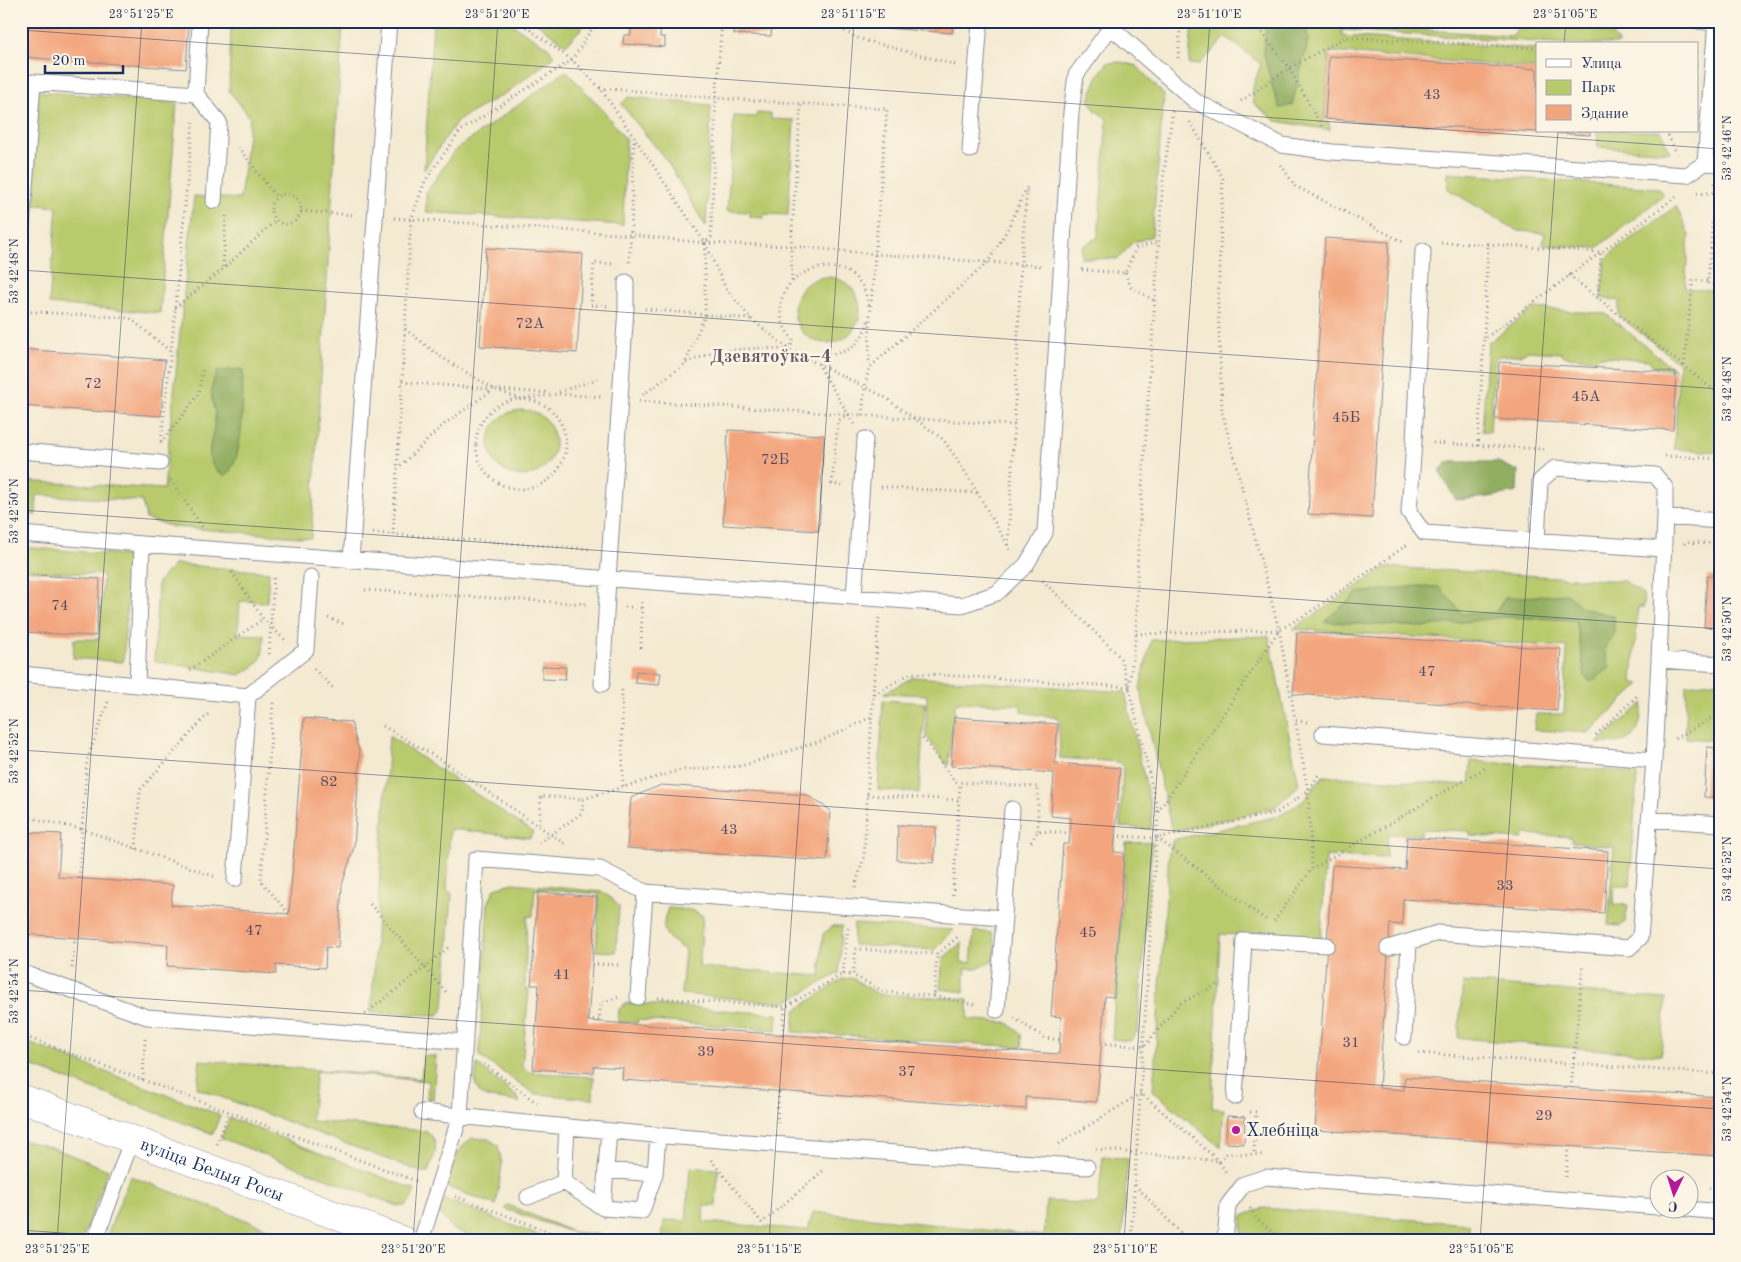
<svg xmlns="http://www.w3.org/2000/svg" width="1741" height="1262" font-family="'Old Standard TT',serif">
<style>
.green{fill:#b9ca6d;stroke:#6a7c66}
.forest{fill:#92ae60;stroke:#566e5f}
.building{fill:#f3a57d}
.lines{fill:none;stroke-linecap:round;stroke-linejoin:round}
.lane-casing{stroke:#888c98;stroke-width:17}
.secondary-casing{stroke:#888c98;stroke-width:29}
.path{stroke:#888c98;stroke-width:3;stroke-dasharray:1 4;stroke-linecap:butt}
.lane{stroke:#fff;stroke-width:15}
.secondary{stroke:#fff;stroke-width:28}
.ticks{fill:none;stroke:#1b2f5e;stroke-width:1;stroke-opacity:0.45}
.poi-dot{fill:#b5179e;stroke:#fcf5e5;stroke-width:2}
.labels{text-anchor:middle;stroke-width:5;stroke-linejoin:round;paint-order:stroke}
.number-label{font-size:15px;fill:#514c66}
.poi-label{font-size:18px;fill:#1b2f5e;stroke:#fcf5e5;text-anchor:start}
.street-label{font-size:18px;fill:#1b2f5e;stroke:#fcf5e5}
.neighbourhood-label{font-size:19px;font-weight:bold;fill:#675869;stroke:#fcf5e5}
.neatline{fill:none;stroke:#1b2f5e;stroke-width:2}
.ticks-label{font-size:12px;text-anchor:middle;fill:#1b2f5e}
</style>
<rect width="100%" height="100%" fill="#fcf5e5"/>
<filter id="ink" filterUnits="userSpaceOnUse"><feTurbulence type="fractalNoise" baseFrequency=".02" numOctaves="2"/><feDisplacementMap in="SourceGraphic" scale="10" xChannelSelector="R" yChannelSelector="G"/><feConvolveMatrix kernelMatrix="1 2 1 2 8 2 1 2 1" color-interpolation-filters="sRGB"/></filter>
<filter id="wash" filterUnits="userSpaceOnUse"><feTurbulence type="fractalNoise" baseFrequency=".0096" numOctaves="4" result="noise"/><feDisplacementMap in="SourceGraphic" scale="20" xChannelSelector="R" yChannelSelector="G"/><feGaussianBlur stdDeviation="1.12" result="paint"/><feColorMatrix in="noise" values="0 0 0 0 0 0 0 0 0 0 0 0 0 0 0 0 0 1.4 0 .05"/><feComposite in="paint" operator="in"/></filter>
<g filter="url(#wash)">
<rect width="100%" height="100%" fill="#f4ead2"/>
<path class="green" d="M231,21h112l-32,517 -137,-11 -28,-8 -4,-18 -105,-6 -1,20 -15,-1v-33l143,8 30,-293 46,3 10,-82 -21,-26z
M433,21h74l42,27 5,9 -45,34 -52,30 -33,49z
M534,21h54l-22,24z
M1192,21h190l2,6 128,9 11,-15h79l17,23h-47l-230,-14v6l195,13v19l-208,-16 -5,70 5,1 1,7 -54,-9 -23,-18v-17l8,-22 -35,-27 -27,28 -10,-1z
M1121,62l16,4 27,29 -12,141 -20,7 -14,16 -37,-1 1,-11 16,-10 9,-118 -12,-9 -6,-10 8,-23 10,-14z
M566,71l37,39 23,30 -3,85 -197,-13v-19l29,-43z
M35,91l142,12 -17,210 -111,-9 8,-97 -31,-3z
M628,97l83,8 -5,122 -39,-66 -46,-57z
M757,113l14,1v5l23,1 -6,95 -24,-1v4l-14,-1v-5l-23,-1 7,-95 22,1z
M1597,131h64l9,21 -72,-5z
M1447,173l211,15 6,7 -67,53 -54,-3 2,-12 -27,-2 -70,-42z
M1676,206l13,28 -4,55 35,2v161l-46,-3 5,-86 -60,-47v-15l-18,-3 4,-38 10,-10z
M794 310a33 33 0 1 1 66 0a33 33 0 1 1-66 0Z
M1534,308l72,6 69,56 -20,-2 -7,-8 -47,-4 -5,3 -30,-2 -5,-4 -34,-2 -7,4 -21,1 -4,3 -5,73 -8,-1 6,-88z
M489 443a33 33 0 1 1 66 0a33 33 0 1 1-66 0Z
M21,547l101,8 5,2 3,8 -7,97 -50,-4 1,-19h25l4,-64 -82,-5z
M175,564l94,8 -2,30 -27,-1 -2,33 26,1c-1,26 -2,27 -24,40l-86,-14 4,-79z
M1386,567l238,14 19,13 1,13h-6l-6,75 8,2 -52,49 -54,-3 2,-16h28l3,-67 -274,-18z
M1269,636l30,149 -25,23 -102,24 -32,-144 11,-48z
M913,677l212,15 27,121 -1,16 -31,-2 3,-61 -4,-4 -59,-4 -1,-40 -38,-6v-7l-64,-3 -2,4 -7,60 -22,-30 1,-41 -43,-2z
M1720,681v60l-34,-3v-53z
M883,700l42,3 -6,90 -41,-3z
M1643,703c-4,36 -10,41 -46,40z
M389,736l144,96 -3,6 -80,-9 -3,60 5,5 -8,114 -6,7 -67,-2z
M1471,761l163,11 3,3 -7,111h-15l-2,18 15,1 -3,17 -5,4 -12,-1 6,-78 -42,-5v-5l-49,-3v5l-52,-3 -2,-5 -47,-2 -1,6 -33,-1 -2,24 -60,-2 -5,83 -101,-5 -8,174 12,1 -3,39 -68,-57 16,-240 4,-11 106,-24 24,-15 20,-25 146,9z
M1152,842l-14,189 -8,10 -18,-2 14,-196z
M513,883l90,9 8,6 8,9 -3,45 -20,-1 3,-57 -64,-5 -2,27 -6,1 -2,71 4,2 -7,75 6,7 66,5 -1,22 -58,-5 -56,-38 9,-152 7,-16z
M668,908l23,2 12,6 -4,51 121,9 3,-42 10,-8h9l-3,47 -55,30 -103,-9 4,-44c-20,-12 -26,-20 -17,-42z
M854,924l100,6 -20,20 -81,-5z
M974,931l18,2 4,16 -3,12 -16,8 -11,-1 -2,24 -24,-3 3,-31 19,-16 -1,20 10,1z
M852,978l26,16 90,5v20l40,4 13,11 1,13 -229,-15 2,-21 47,-32z
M1463,982l203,17 -5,56 -203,-17z
M626,1003l152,11 -1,16 -140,-10v3l-19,-1 1,-13z
M21,1040l199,75 -7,19 -192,-72z
M423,1056h13l-3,43h-6l1,-18 -112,-10 -5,50 116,10c15,14 7,24 1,41h-7l-224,-84 3,-28 221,19z
M477,1064l40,33 3,5 -30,-4 -10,-4 -5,-11z
M230,1118l185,72 -4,10 -6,6h-7l-177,-68z
M472,1138l16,1 10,6 4,19 -6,41 -52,-19 16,-37z
M21,1140l30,7 57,23 -26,71h-61z
M1103,1156l25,3 -6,82h-525l-92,-32 3,-4 65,27 89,8 2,-20 22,1 4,-54 28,2 -2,37h-12l-1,16 105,8 5,-18 231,24 2,-35 52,3z
M130,1176l171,65h-196z
M441,1200h6l106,41h-68l-33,-12 -12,-15 -1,-10z
M1263,1208l205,16 3,17h-217v-6h-12v-19z"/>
<path class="forest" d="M1267,21h39l2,20 -16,64 -12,3 -6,-15 -11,-42z
M243,369c-1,26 3,90 -18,107 -27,-14 -10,-38 -10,-60 0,-5 -2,-10 -3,-15 -2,-10 1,-22 6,-30z
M1448,462h50l20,9 -1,21 -28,5 -33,3 -17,-29z
M1417,586l22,1 24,27 32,-1 10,-15 62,-4 16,14 31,8v19l-10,14 6,19 -19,14 -6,-5 -9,-57 -72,-3 -82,10 -98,-5 33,-29z"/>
<g id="blocks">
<path class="building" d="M21,21h168l-3,48 -165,-12z
M631,21h30l-1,16h5v10l-42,-3 1,-9h7z
M735,21h37l-1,15 -37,-2z
M857,21h96l-1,12 -95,-7z
M1329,56l208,13v63l-212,-13z
M1557,131h33v4l-33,-2z
M1325,238l64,4 -17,276 -64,-4z
M486,248l97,6 -6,99 -97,-7z
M21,349l144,11 -4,56 -140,-10z
M1499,362l177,10 -3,58 -178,-11z
M728,430l96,5 -5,96 -96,-6z
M21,574l79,5 -4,57 -75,-4z
M1707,576l13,1v51l-16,-1z
M1297,632l264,17 -4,62 -264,-17z
M542,666l24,1 -1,13 -23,-1z
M636,671l25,2 -2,12 -24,-2z
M954,717l104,7 -3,39 65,5 -6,84 10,1 -10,144 -9,-1 -8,106 -71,-5v12l-404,-29 1,-12 -29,-2 -1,7 -60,-4 6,-84h-8l7,-93 59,5 -9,124 471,33 2,-37 -10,-1 12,-172h6l2,-26 -20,-2 3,-43 -103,-7z
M304,718l47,4 9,33 -6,92 -12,38 -4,63 -12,-1 -1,21 -49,-3v9l-109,-8 1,-21 -144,-11 3,-39h-6v-63l40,2 -3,43 115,8 -2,20 118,9z
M1707,747l13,1v50l-16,-1z
M661,785l146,10 23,15 -3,51 -200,-13 4,-50z
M898,825l38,2 -2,36 -37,-3z
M1407,837l201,14 -4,62 -201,-14 -1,26 -12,-1 -11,164 25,2 1,-13 315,20v59l-405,-26 17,-265 73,5z
M1227,1116l18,1 -1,27 -18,-1z"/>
</g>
</g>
<g filter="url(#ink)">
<use href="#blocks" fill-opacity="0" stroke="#888c98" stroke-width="1"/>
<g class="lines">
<defs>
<path id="lane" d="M200,21l-4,73 23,28 -5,79
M1104,21l91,80 87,44 50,7 355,23 18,-12 15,1
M1698,21l17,2
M970,150l10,-129
M1705,163l11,-142
M21,240l12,-158 163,12
M1423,251l-9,191 -5,70 15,21 239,16
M21,451l139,12
M21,534l121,10 -5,141 111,11 -13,183
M1537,541l3,-60 15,-13 100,7 10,12v30
M142,544l820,61 35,-12 29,-28 19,-32 26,-421 5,-37 35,-48
M351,561l38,-540
M854,597l11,-158
M1659,660l6,-143 55,4
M21,674l116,11
M602,684l6,-105 18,-271v-26
M248,696l58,-46 5,-73
M1323,734l331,26
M1649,819l71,5
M1388,948l50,-15 191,15 11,-10 14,-178 5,-100 61,4
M21,972l126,45 318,25
M638,997l7,-105
M997,1010l15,-201
M1404,1037l5,-95
M1235,1097l9,-157 83,5
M422,1112l93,10 150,14 422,31
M567,1127l-3,55 39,26
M609,1131l-6,77 39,3 13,-37 3,-39
M606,1170l49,4
M528,1197l36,-15
M1688,1209l32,3
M95,1241l37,-102
M421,1241l39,-125 16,-257 124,10 45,23 359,26
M1225,1241l3,-36 16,-21 22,-7 392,30"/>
<g id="secondary">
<path id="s1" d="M21,1098l383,143"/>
</g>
</defs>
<use href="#lane" class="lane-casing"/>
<use href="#secondary" class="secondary-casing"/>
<path class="path" d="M518,21l54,39 28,28 34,49 -3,98 -2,28
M722,21l-6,77 171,11 -17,207 -1,52
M827,21l30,17 99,27
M1253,21l36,47 24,43 11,19
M1178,58l3,-37
M600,88l116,10 -5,139 -6,6v72l-20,49 -44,32
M1241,101l48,-33 57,-31 191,11
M1190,122l33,56 -5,125 4,108 57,219 29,161 4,78 173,-101
M1666,131l11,23
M238,147l39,51
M1281,165l14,21 110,57
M1715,183l-7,101 12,1
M1697,193h17
M271 209a15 15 0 1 1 30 0a15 15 0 1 1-30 0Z
M301,211l54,4
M394,218l237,17 74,8 -71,-106
M705,243l20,44 26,32 39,31 93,46 60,43 23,34 45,78
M705,243l86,3 84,8 166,12
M1441,243l47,1 -4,94
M1488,244l113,8 -3,47
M223,267l3,-51
M1082,270l43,3 11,-25 22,-6
M1125,273l6,14 24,14
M1569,275l151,120
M792,281l-1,-35 10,-144
M607,306l-16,-1 3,-42 20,1
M175,308l48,-39 53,-49
M645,309l106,10
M21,311l109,7 41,34
M405,329l36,28 53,32 26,10 39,-5 42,3
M790,350l3,-10c-4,-6 -10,-13 -11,-20 -14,-55 80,-79 87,-12
M686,363l31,-12 44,-3 29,2
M1684,366l9,-86 15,1
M402,382l89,7
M494,389l-51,36 -46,44 14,-249 14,-39 35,-50 112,-71 25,-39
M500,390l48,3
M559,392l38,-13 3,-3
M476 444a45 45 0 1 1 90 0a45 45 0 1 1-90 0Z
M639,401l375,24 -6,123
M862,415l3,-29 4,-18 119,-106 18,-30 21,-45 -6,76 -7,162
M854,424l-35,-58 4,-11c28,-2 37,-9 46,-36
M161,441l10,-89 22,-230
M161,443l38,-49 4,-27
M1433,443l111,6
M1478,446l6,-107 193,-143
M1665,456l55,3
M171,480l31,47
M842,485l-10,-1 6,-63 9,-6
M881,487l96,6
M373,533l216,16
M393,534l4,-65
M1684,544l2,-2 34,2
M232,572l31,47 22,21
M365,590l222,14
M625,607l17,1
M328,618l16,6
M1136,634l143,-4 31,-18 97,-67
M641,648l1,-47
M269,654l5,-79
M314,669l19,19
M190,670l73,-51
M622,690l1,97
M873,694l6,-76
M108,702l-21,58 -5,69 134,48
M273,703l-12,178 28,33
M1296,721l11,1
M383,726l55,32 127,86
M1596,735l41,-39
M923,738l32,44 83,5v44
M1675,739l45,-26
M867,795l92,5 1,-17
M583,799l98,-29 60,-4 80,-25 50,-24
M1158,812l121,-182
M21,816l61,13 -3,49
M1115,836l42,2 121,-26 30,-21 12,-19
M1157,838l109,82
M1031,842l7,-11 32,2
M539,843l43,-30 1,-14 -42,-3 -2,30
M136,849l4,-59 69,-77
M855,887l9,-30 9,-162 38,-22 218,14 -9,-30 -79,-78
M953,895l6,-95
M370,904l77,89
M1274,921l38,-52
M937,954l22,-18
M592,964l27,1
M72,968l3,-30
M843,974l5,-47
M934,996l43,9
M658,998l127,9 58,-33 10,1 3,-26 81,5 -3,42 -50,-4 -31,-17
M365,1014l59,-46 26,-22
M1014,1018l31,20 15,2
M588,1019l11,1 2,-17 18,-6
M783,1034l2,-27
M21,1035l398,147
M1101,1043l43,4 35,-43 41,-21
M1419,1053l301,21
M484,1064l53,39
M143,1080l2,-42
M1571,1088l12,-124
M1250,1112h6l-2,42
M777,1123l2,-32
M217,1144l12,-32
M1059,1144l82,-51 78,68 8,-8 37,2
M1096,1149l123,12 8,13
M711,1160l51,63 63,-54
M1566,1177l2,-31
M1135,1185l53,56
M1709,1188l11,1
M455,1196l118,45
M1250,1208l7,11 26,22
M1131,1241l27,-429 -29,-125 7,-53 2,-85 25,-370 10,-70"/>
<use href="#lane" class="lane"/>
<use href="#secondary" class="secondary"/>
</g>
</g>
<path class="ticks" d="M21,30l1699,119M1564,44l2,-23M21,270l1699,119M21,510l1699,119M21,750l1699,119M21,990l1699,119M21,1230l150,11M57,1241l85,-1220M413,1241l85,-1220M769,1241l85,-1220M1124,1241l86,-1220M1480,1241l78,-1110"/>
<circle class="poi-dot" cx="1236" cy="1130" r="5"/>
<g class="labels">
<g class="number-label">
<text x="1432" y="99">43</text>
<text x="530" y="328">72А</text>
<text x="93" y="388">72</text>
<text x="1586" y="401">45А</text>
<text x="1346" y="422">45Б</text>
<text x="775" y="464">72Б</text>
<text x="60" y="610">74</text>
<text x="1427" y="676">47</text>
<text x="329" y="786">82</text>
<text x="729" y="834">43</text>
<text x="1505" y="890">33</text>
<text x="254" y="935">47</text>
<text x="1088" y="937">45</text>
<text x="562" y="979">41</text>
<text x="1351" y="1047">31</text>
<text x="706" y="1056">39</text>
<text x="907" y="1076">37</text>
<text x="1544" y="1120">29</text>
</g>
<g class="poi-label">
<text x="1246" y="1136">Хлебніца</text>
</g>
<g class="street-label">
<text dy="6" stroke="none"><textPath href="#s1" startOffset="204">вуліца Белыя Росы</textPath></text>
</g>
<g class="neighbourhood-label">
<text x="771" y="362">Дзевятоўка–4</text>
</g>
</g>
<rect width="1741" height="1262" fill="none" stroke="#fcf5e5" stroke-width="55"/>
<rect x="1536" y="42" width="162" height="90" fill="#fcf5e5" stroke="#a2a6af"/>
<rect x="1546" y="59" width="25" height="8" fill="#ffffff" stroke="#a2a6af"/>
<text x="1581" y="68" font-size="15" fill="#1b2f5e">Улица</text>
<rect x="1546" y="80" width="25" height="15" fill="#b9ca6d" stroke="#a2a6af"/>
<text x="1581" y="92" font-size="15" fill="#1b2f5e">Парк</text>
<rect x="1546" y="105" width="25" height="15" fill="#f3a57d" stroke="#a2a6af"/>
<text x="1581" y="118" font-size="15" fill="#1b2f5e">Здание</text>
<g transform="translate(1674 1194) rotate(184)"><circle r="24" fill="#fcf5e5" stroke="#a2a6af"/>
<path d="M0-4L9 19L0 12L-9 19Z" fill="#b5179e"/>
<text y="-8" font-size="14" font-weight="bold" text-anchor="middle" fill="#1b2f5e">С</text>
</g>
<path d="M45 65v8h78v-8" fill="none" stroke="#1b2f5e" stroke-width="2.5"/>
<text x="52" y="65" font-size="15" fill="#1b2f5e" stroke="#fcf5e5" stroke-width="4" paint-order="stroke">20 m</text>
<rect x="28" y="28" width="1686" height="1206" class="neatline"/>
<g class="ticks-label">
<text x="141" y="18">23°51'25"E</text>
<text x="497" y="18">23°51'20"E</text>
<text x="853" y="18">23°51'15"E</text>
<text x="1209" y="18">23°51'10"E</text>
<text x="1565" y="18">23°51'05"E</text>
<text transform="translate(1727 148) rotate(-90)" y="4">53°42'46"N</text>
<text transform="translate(14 271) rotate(-90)" y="4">53°42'48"N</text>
<text transform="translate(1727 389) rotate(-90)" y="4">53°42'48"N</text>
<text transform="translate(14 511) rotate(-90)" y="4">53°42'50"N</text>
<text transform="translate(1727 629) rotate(-90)" y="4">53°42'50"N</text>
<text transform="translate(14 751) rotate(-90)" y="4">53°42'52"N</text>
<text transform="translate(1727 869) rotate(-90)" y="4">53°42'52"N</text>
<text transform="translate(14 991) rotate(-90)" y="4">53°42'54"N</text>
<text transform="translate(1727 1109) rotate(-90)" y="4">53°42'54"N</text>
<text x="57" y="1253">23°51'25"E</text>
<text x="413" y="1253">23°51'20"E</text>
<text x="769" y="1253">23°51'15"E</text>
<text x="1125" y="1253">23°51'10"E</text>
<text x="1481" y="1253">23°51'05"E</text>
</g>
</svg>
